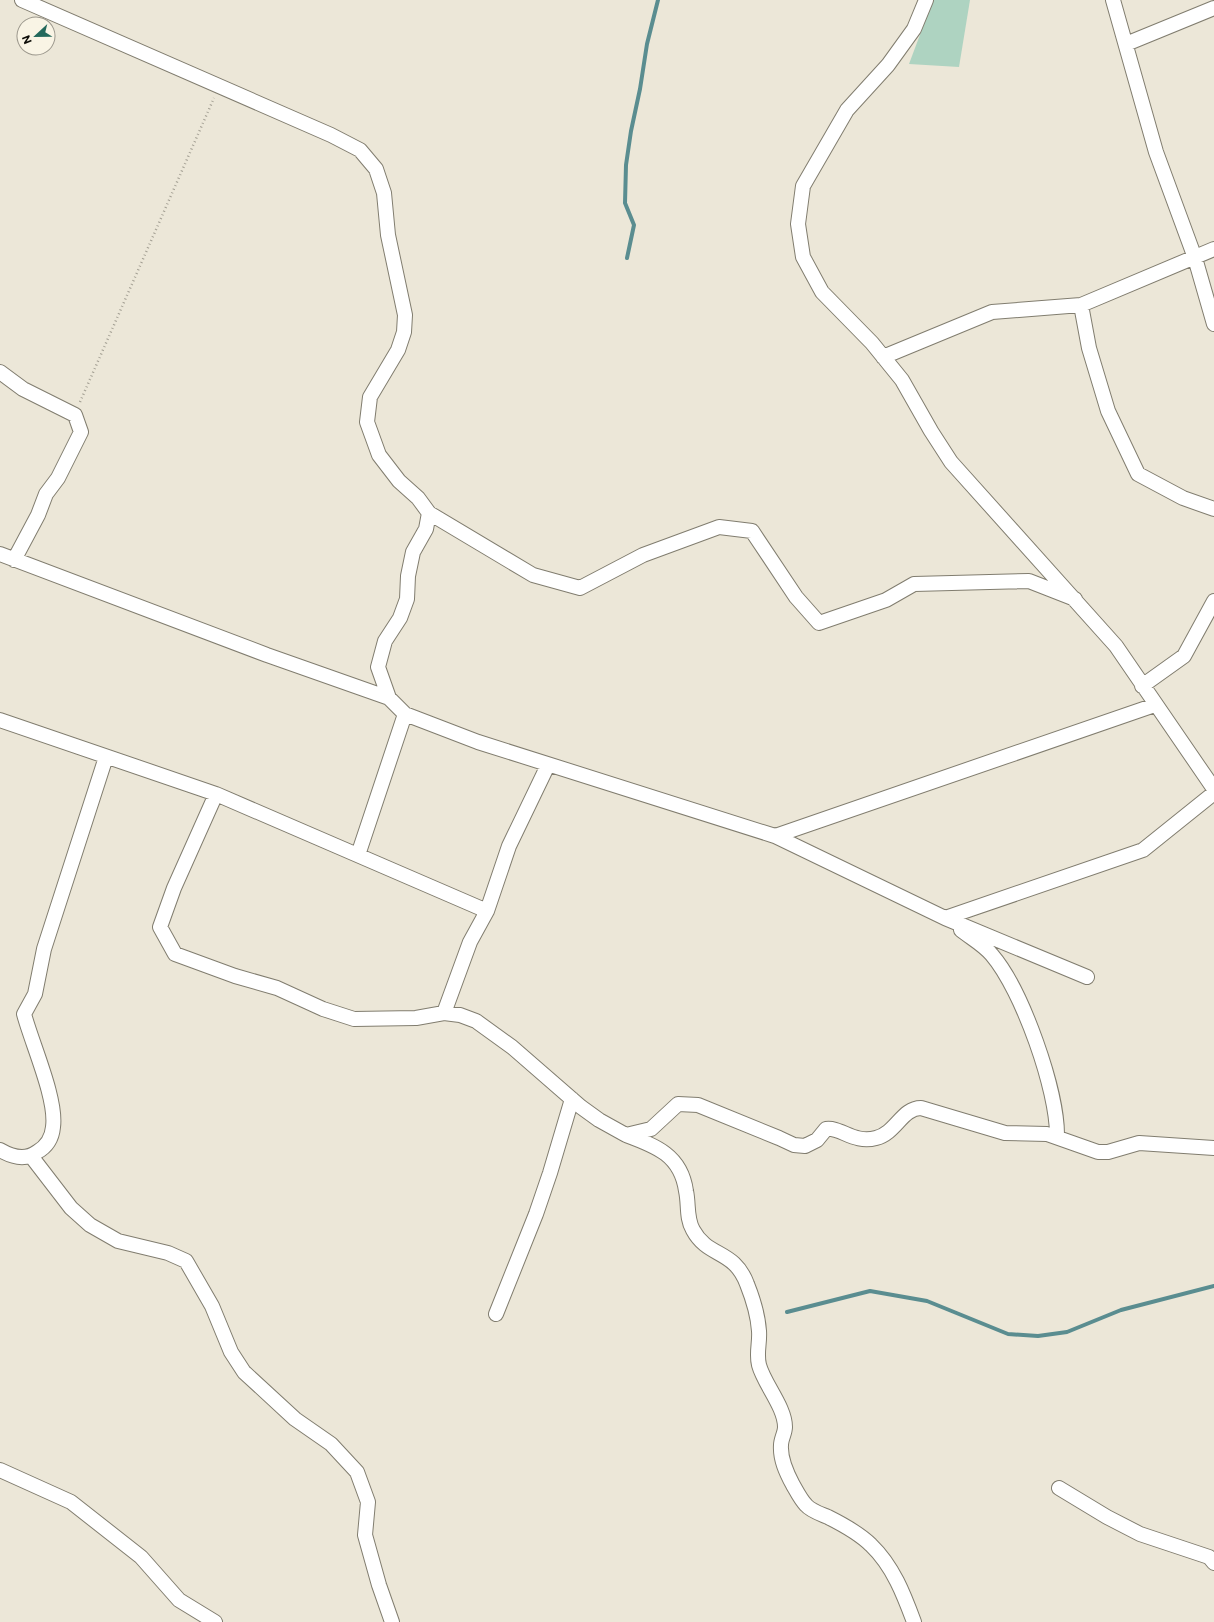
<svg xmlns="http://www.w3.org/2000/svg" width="1214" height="1622" font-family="Commissioner,sans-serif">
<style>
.green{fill:#aed3c1}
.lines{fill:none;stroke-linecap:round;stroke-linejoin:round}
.stream{stroke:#5a8d90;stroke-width:4}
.minor-casing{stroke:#817d6f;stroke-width:16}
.path{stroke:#a4a094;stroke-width:2.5;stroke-dasharray:1 3;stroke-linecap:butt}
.minor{stroke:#fff;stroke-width:14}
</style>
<rect width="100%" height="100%" fill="#ece7d8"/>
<path class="green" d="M933,0h37l-11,67 -50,-3z"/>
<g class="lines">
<path class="stream" d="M627,258l7,-33 -9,-22 1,-38 5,-34 9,-42 7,-45 11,-44
M787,1312l83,-21 57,10 81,33 30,2 29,-4 54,-22 93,-24"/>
<defs>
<path id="minor" d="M22,0l309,135 29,15 16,19 8,24 4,42 17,80 -1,17 -6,18 -28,47 -3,25 12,33 20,26 19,17 11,15 104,62 47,13 63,-33 76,-28 33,4 44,66 23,26 67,-23 28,-16 115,-3 46,18
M926,0l-12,29 -26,36 -41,45 -44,76 -5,38 5,33 19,35 50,51 30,37 29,51 20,31 165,184 98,143
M1113,0l43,152 39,106 19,66
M1126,44l88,-36
M1081,305l8,43 19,63 30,63 45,24 31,11
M883,357l109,-45 89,-7 133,-56
M0,372l23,17 52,26 6,17 -23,46 -12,16 -8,21 -24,45
M429,513l-3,16 -13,23 -5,24 -1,23 -7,19 -15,23 -7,26 11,31 16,16 73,28 297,94 170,82 142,59
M0,554l267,101 122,43
M1142,686l42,-30 30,-55
M0,720l216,74 271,117
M216,794l-42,94 -14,39 15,27 60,22 42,12 46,21 31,10 62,-1 28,-5 16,2 16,6 36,26 69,60 18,13 27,15 25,-6 27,-25 20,1 81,33 15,7 11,1 12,-6 9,-11c15,-2 28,15 50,9 20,-5 26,-30 45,-30l84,25 42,1 51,18h10l31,-9 75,5
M775,836l380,-131
M358,855l47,-141
M945,918l198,-68 71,-57
M961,930c10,8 23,15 31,25 30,35 66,136 65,182
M444,1013l26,-71 17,-31 22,-65 39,-81
M626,1135c30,11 55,20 60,56 3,13 0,27 7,39 15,28 41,19 54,54 6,15 11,32 12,47 1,12 -3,22 0,34 5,19 26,42 26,62 0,6 -4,12 -4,18 -1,14 5,27 12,40 4,7 8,15 13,20 5,6 15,9 22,12 14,7 32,17 43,28 22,21 33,50 43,77
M0,1150c12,7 25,11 37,2 9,-5 15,-14 16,-25 4,-28 -21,-83 -29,-113l11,-20 9,-45 62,-192
M31,1156l40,52 19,17 28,16 50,12 18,8 26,45 19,46 13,20 51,47 36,25 26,28 11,30 -3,33 14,50 13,37
M496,1314l40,-100 14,-41 22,-74
M0,1470l71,32 70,55 38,43 36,22
M1059,1488l48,29 33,17 69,23 5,6"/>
</defs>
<use href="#minor" class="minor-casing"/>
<path class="path" d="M80,402l134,-304"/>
<use href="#minor" class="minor"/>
</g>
<g transform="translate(36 36) rotate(248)"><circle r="19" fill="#f9f4e5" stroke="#9b978c"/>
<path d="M0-3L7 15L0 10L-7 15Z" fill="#23685b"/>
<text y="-6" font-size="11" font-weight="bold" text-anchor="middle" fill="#0d0c07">N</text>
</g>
</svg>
